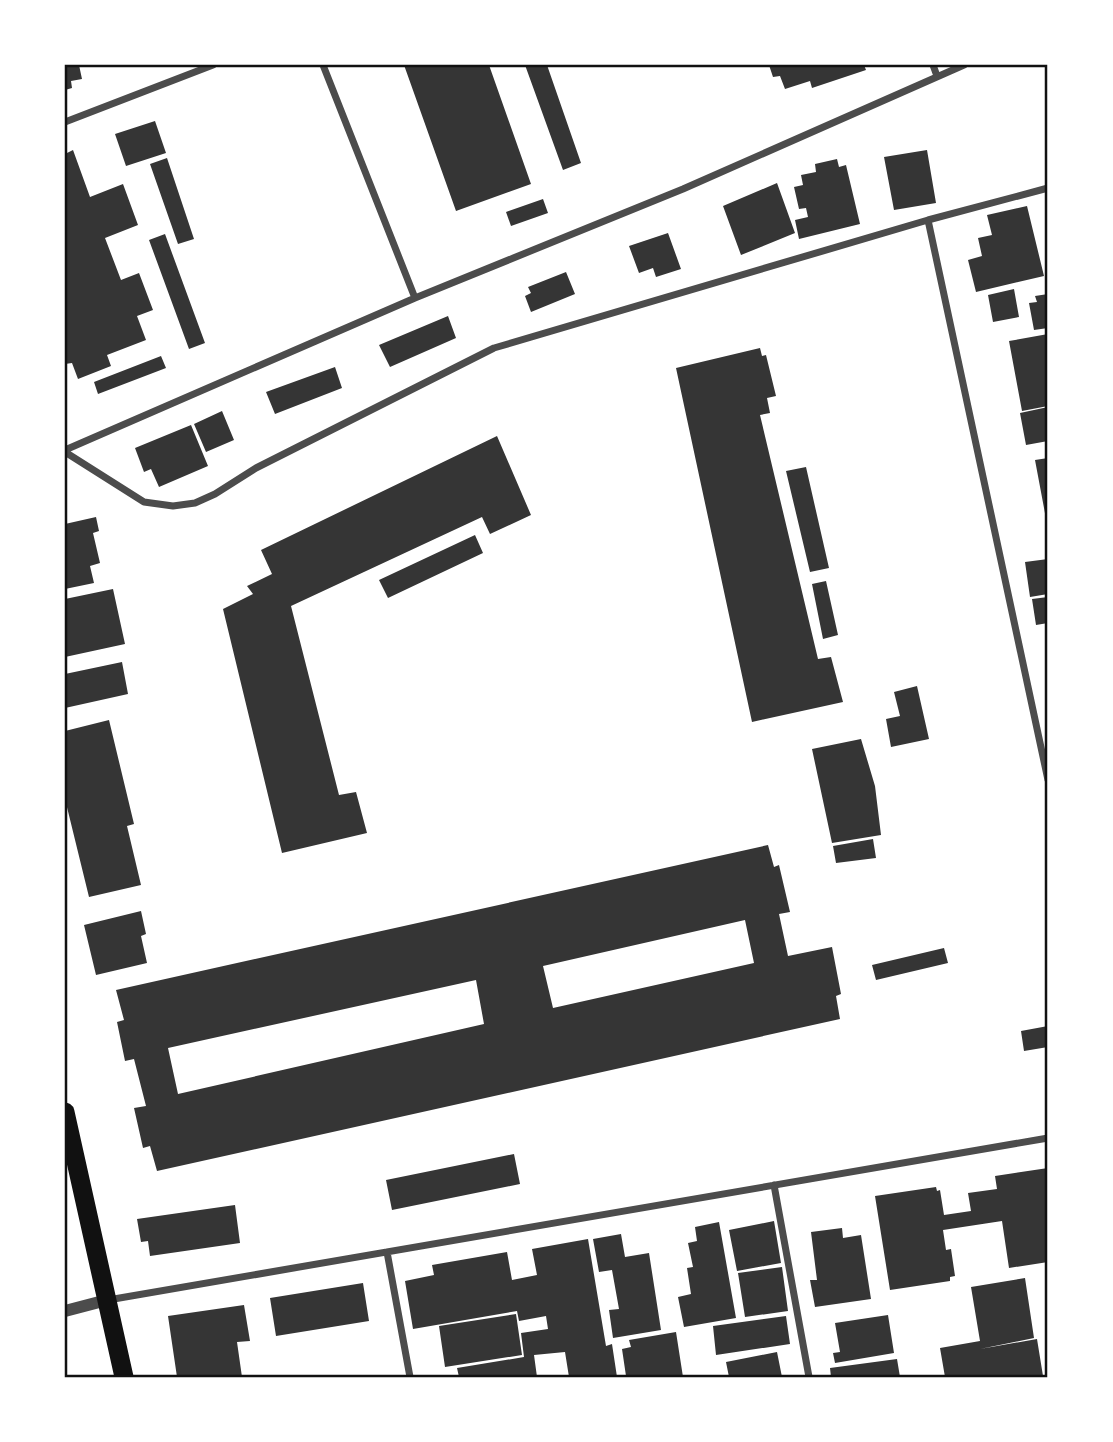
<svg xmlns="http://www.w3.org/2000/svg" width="1113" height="1442" font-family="Quicksand,sans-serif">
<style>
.building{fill:#353535;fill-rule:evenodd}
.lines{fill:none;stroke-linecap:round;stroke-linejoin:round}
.minor{stroke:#4c4c4c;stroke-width:7}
.tertiary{stroke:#4c4c4c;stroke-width:12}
.trunk{stroke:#111;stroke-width:19}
.neatline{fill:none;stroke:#111;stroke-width:2.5}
</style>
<rect width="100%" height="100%" fill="#fff"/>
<path class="building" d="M65,65h14l3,14 -11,2 1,7 -7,2z
M404,65h85l42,119 -75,27z
M525,65h22l34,98 -18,7z
M769,65h95l2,5 -54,18 -2,-7 -25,8 -5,-13 -7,1z
M155,121l11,32 -40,13 -11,-32z
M73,150l17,47 33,-13 15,41 -33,13 16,42 18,-7 14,37 -16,6 9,24 -39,15 4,11 -33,13 -6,-16 -7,1v-210z
M927,150l9,53 -42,7 -10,-53z
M167,158l27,81 -16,5 -28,-80z
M837,159l2,8 7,-2 14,59 -61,15 -4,-19 13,-3 -2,-9 -7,1 -5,-22 9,-2 -2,-10 15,-3 -1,-8z
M777,183l18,50 -54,22 -18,-49z
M543,199l5,14 -37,13 -5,-14z
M1027,206l17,70 -68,16 -8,-32 14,-4 -4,-18 14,-3 -5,-20z
M668,233l13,36 -25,8 -3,-9 -14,5 -10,-27z
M165,234l40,109 -16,6 -40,-109z
M566,272l9,22 -44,18 -6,-16 6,-3 -3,-6z
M1014,289l5,28 -26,5 -5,-27z
M1048,294v34l-14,2 -5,-27 8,-1 -2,-6z
M448,316l8,22 -66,29 -11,-22z
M1048,334v72l-26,5 -13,-70z
M760,348l2,8 4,-1 10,41 -9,2 3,15 -10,2 58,244 13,-2 12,45 -91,20 -76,-354z
M161,356l5,12 -68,26 -4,-12z
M335,367l7,21 -67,26 -9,-22z
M1048,407v34l-22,4 -6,-32z
M222,411l12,29 -28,12 -12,-28z
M191,425l17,41 -49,21 -8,-18 -7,3 -9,-24z
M497,436l34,79 -41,19 -8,-17 -191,89 48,189 17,-3 11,41 -85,20 -59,-244 30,-15 -6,-8 25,-12 -11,-24z
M1048,458v65l-1,1 -12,-64z
M806,467l23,101 -19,4 -24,-101z
M96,517l3,14 -6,2 7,30 -10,3 4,17 -29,6v-65z
M475,535l8,18 -95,45 -9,-18z
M1048,559v35l-18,3 -5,-35z
M826,581l12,54 -15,4 -11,-55z
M113,589l12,55 -60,13v-58z
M1048,597v26l-12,2 -4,-26z
M122,662l6,32 -63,14v-34z
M917,686l12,53 -38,8 -5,-28 14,-3 -6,-24z
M109,720l25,104 -7,2 14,59 -52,12 -24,-98v-68z
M861,739l14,47 6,49 -49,8 -20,-94z
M873,839l3,19 -40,5 -3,-17z
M768,845l6,22 5,-2 11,47 -11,2 9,42 44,-9 9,47 -5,2 4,23 -683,152 -7,-25 -7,2 -9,-40 12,-2 -12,-47 -9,2 -8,-39 7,-2 -8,-30zM745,920l9,43 -201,45 -10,-42zM476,980l8,44 -306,70 -10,-46z
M141,911l5,23 -5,2 6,27 -51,12 -12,-50z
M944,948l4,15 -72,17 -4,-15z
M1048,1026v21l-24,4 -3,-20z
M514,1154l6,30 -128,26 -6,-30z
M1048,1168v94l-39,6 -7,-47 -59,9 3,20 5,-1 4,27 -5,1v4l-60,9 -15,-94 61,-9 1,4 3,-1 4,25 27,-4 -3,-18 29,-4 -2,-13z
M235,1205l5,38 -90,13 -2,-15 -7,1 -4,-23z
M774,1221l7,42 -44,8 -8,-41z
M719,1222l17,96 -52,9 -6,-30 13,-3 -4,-26 6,-1 -5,-24 9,-2 -2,-14z
M842,1228l1,10 18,-3 10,64 -56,8 -5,-27h7l-6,-48z
M621,1234l4,23 24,-4 12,77 -48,8 -4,-28 10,-1 -7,-39 -13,2 -6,-33z
M588,1239l18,107 6,-2 5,33h-48l-4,-25 -31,3 3,22h-78l-2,-9 67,-11 -3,-24 27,-4 -2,-13 -27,5 -2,-10 -104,18 -8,-48 29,-6 -2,-10 75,-13 5,28 25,-5 -5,-26z
M782,1267l6,44 -43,6 -7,-44z
M1025,1278l9,60 -54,11 57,-10 6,37 -98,1 -5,-29 40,-7 -9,-54z
M363,1283l6,38 -93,15 -6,-38z
M244,1305l6,36 -13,1 5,35h-65l-9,-61z
M516,1314l6,41 -77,12 -6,-41z
M888,1315l6,38 -59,10 -2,-10 7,-1 -5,-29z
M786,1316l4,28 -74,11 -3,-29z
M676,1332l7,45 -57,-1 -4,-27 9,-2 -2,-7z
M777,1352l5,25h-53l-3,-15z
M897,1359l3,18h-69l-1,-9z"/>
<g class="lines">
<path class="minor" d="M323,65l92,233
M933,65l4,11
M65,122l148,-57
M928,220l120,560
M65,450l350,-152 268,-109 281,-124
M65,452l79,50 29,4 22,-3 20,-9 41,-26 238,-120 434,-128 120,-32
M774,1185l35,192
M387,1252l23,125
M108,1300l940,-162"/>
<path class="tertiary" d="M65,1311l42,-11"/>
<path class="trunk" d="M65,1112l59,265"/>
</g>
<rect width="1113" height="1442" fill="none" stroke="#ffffff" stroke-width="133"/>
<rect x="66" y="66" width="980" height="1310" class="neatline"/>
</svg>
